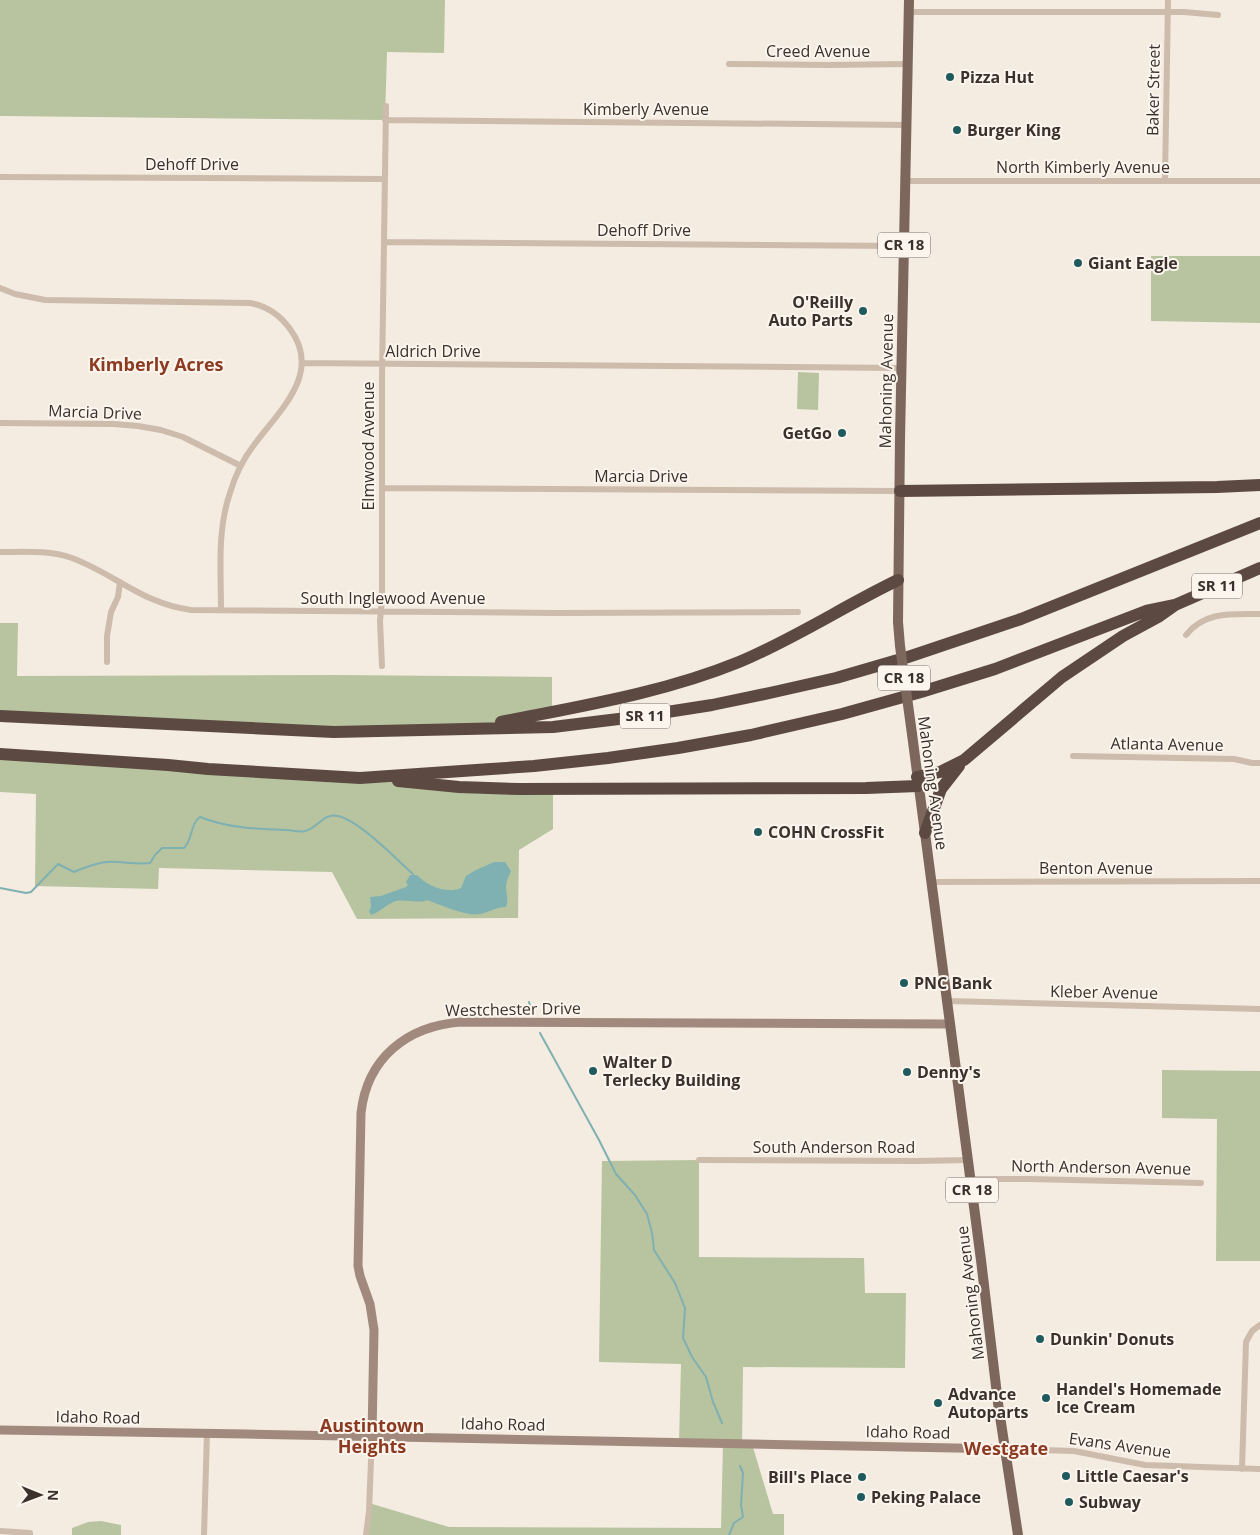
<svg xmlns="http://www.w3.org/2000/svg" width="1260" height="1535" font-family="'Open Sans',sans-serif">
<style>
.green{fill:#b8c4a0}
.water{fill:#7fb0b2}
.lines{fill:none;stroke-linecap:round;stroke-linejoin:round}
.stream{stroke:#7fb0b2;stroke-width:2}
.street{stroke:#cdbbac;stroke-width:6}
.secondary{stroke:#a18a7d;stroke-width:9}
.primary{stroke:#7d675c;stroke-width:10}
.highway{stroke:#5c4a42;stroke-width:12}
.primary-bridge{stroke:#7d675c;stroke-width:10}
.poi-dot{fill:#1f5a5e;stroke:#fbf5ee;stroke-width:2}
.labels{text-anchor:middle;stroke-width:4;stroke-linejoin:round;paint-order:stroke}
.shield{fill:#fbf5ee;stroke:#756b66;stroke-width:1}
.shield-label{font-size:15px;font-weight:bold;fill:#3b302b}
.street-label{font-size:16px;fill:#3b302b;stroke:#fbf5ee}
.poi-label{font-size:16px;font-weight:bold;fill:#3b302b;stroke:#fbf5ee;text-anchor:start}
.neighbourhood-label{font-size:18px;font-weight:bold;fill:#8c3b22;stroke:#fbf5ee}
</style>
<rect width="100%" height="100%" fill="#f4ebe1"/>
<path class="green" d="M0,0h445l-1,53 -57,-1 -2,68 -385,-4z
M1151,256h109v67l-109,-2z
M798,372l21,1 -1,37 -21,-1z
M0,623h18l-1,53 318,-1 217,2v35l-86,17 -73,3 -393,-16z
M0,754l553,35v40l-34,21 -1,68 -161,1 -25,-47 -173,-4 -1,21 -123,-3 1,-92 -36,-2z
M1162,1070l98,1v190h-44l1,-142 -55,-1z
M699,1160v97l165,1 1,35h41l-1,75 -162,-1 -1,77h10l21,70h11v21h-418l3,-32 80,24 272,1 2,-84 -44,-1 2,-79 -82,-2 3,-201z
M101,1521l20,4v10h-49v-7l16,-6z"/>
<path class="water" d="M494,862h11l6,9c-2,5 -5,10 -5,16 0,8 3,11 0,20 -10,0 -16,5 -26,7 -14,3 -38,-9 -53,-14 -7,4 -21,-1 -31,1 -9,3 -16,11 -25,14l-2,-4 2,-4 -1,-10 11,-1 25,-9 2,-2 -2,-3 4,-7h7c10,11 30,19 44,13l5,-12 8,-5z"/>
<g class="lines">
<path class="stream" d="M0,888l26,5 5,-1 27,-28 16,8c10,-4 21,-9 33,-10 15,-1 29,3 43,1l5,-8 7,-7h22c9,-9 6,-24 16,-31 27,11 57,12 86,13 6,0 14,3 19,1 12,-2 19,-19 33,-15 22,5 58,43 75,58
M529,1002l3,10
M540,1033l59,107 17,34 19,21 12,19 5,19 2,17 21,33 10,25 -2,30 9,19 14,20 7,25 9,21
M729,1535l5,-12 9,-6 -2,-12 2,-32 -3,-7"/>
<path class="street" d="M909,12h275l34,3
M729,64l99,1 80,-1
M385,120l522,5
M0,177l385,2
M1165,180l3,-180
M906,181h354
M384,242l520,4
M0,288l15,6 30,6 205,3c17,3 30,12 40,26 33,44 -11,82 -36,116 -11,14 -19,31 -24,48 -13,37 -9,78 -9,117
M302,363l599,5
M0,423l114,1 24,2 23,4 22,7 58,29
M382,488l518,3
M0,552c24,0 49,-2 72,6 43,16 71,46 119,52l365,3 242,-1
M1186,635c19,-24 46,-21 74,-21
M107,662v-26l4,-24 7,-15 2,-15
M382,666l-2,-45 2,-22v-221l4,-272
M1073,756l161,3 18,4h8
M931,882l329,-1
M947,1001l313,8
M699,1160l218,1 51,-1
M971,1179h58l172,4
M1006,1449l68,2 71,14 115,4
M1242,1469l4,-127 6,-11 8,-6
M0,1531l30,2v2
M204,1535l3,-102
M366,1535l3,-24 3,-75"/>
<path class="secondary" d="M0,1430l246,4 760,15
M372,1436l2,-106 -4,-26 -10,-28 -2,-10 3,-153c6,-55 46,-87 100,-91l489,2"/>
<path class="primary" d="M898,622l2,-183 9,-439
M912,734l69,526 17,143 20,132"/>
<path class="highway" d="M900,491l317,-4 43,-2
M0,716l334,16 219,-5 82,-10 77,-12 62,-13 62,-14 72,-21 113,-38 239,-96
M501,722c80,-16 162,-29 238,-60 55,-23 105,-56 159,-82
M0,754l168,11 40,4 152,9 174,-12 74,-8 70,-10 73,-13 91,-21 79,-22 74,-23 151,-58 29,-6
M917,777l23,-5 24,-12 98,-83 61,-41 35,-19 17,-12 85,-37
M398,781l61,6 60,2 347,-1 52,-2
M925,833l16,-44 18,-23"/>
<path class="primary-bridge" d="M898,622l2,24 12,88"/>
</g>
<g class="poi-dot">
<circle cx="950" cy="77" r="5"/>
<circle cx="957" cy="130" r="5"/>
<circle cx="1078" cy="263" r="5"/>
<circle cx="863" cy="311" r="5"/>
<circle cx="842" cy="433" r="5"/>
<circle cx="758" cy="832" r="5"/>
<circle cx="904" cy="983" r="5"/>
<circle cx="593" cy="1071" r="5"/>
<circle cx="907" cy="1072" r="5"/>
<circle cx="1040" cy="1339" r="5"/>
<circle cx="1046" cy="1398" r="5"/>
<circle cx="938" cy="1403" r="5"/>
<circle cx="1066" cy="1476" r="5"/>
<circle cx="862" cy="1477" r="5"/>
<circle cx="861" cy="1497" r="5"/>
<circle cx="1069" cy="1502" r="5"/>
</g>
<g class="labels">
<g class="shield">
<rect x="878" y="232.5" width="52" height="25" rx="4"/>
<rect x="1192" y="573.5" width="50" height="25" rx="4"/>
<rect x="878" y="665.5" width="52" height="25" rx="4"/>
<rect x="620" y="703.5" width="50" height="25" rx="4"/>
<rect x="946" y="1177.5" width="52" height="25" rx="4"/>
</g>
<g class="shield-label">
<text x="904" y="250">CR 18</text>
<text x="1217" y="591">SR 11</text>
<text x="904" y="683">CR 18</text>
<text x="645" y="721">SR 11</text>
<text x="972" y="1195">CR 18</text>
</g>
<g class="street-label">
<text x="818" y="57">Creed Avenue</text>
<text transform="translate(1153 90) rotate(-89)" y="6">Baker Street</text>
<text x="646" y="115">Kimberly Avenue</text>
<text x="192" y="170">Dehoff Drive</text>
<text x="1083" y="173">North Kimberly Avenue</text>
<text x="644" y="236">Dehoff Drive</text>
<text x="433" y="357">Aldrich Drive</text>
<text transform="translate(886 381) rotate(-89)" y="6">Mahoning Avenue</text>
<text transform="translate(95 412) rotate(2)" y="6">Marcia Drive</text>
<text transform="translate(368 446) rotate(-90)" y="6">Elmwood Avenue</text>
<text x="641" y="482">Marcia Drive</text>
<text x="393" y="604">South Inglewood Avenue</text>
<text transform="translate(1167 744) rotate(1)" y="6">Atlanta Avenue</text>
<text transform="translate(933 783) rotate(82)" y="6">Mahoning Avenue</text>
<text x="1096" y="874">Benton Avenue</text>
<text transform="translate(1104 992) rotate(1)" y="6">Kleber Avenue</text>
<text transform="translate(513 1009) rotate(-1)" y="6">Westchester Drive</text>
<text x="834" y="1153">South Anderson Road</text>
<text transform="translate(1101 1167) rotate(1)" y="6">North Anderson Avenue</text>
<text transform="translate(970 1293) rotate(-97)" y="6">Mahoning Avenue</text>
<text transform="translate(98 1417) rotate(1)" y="6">Idaho Road</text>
<text transform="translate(503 1424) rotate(1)" y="6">Idaho Road</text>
<text transform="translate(908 1432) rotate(1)" y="6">Idaho Road</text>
<text transform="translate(1120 1445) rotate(8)" y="6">Evans Avenue</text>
</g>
<g class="poi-label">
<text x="960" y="83">Pizza Hut</text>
<text x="967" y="136">Burger King</text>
<text x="1088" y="269">Giant Eagle</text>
<text x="853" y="308" text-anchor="end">O'Reilly<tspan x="853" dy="18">Auto Parts</tspan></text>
<text x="832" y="439" text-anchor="end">GetGo</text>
<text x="768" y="838">COHN CrossFit</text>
<text x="914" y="989">PNC Bank</text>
<text x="603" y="1068">Walter D<tspan x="603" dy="18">Terlecky Building</tspan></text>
<text x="917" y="1078">Denny's</text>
<text x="1050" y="1345">Dunkin' Donuts</text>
<text x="1056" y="1395">Handel's Homemade<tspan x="1056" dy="18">Ice Cream</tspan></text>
<text x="948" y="1400">Advance<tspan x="948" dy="18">Autoparts</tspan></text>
<text x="1076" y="1482">Little Caesar's</text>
<text x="852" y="1483" text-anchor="end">Bill's Place</text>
<text x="871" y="1503">Peking Palace</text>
<text x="1079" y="1508">Subway</text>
</g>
<g class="neighbourhood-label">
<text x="156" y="371">Kimberly Acres</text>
<text x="372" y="1432">Austintown<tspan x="372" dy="21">Heights</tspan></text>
<text x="1006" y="1455">Westgate</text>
</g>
</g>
<g transform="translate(40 1495) rotate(91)" stroke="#fbf5ee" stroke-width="4" paint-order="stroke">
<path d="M0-4L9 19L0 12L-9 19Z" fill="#3b302b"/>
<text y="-8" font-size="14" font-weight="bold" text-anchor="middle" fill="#3b302b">N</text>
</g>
</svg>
